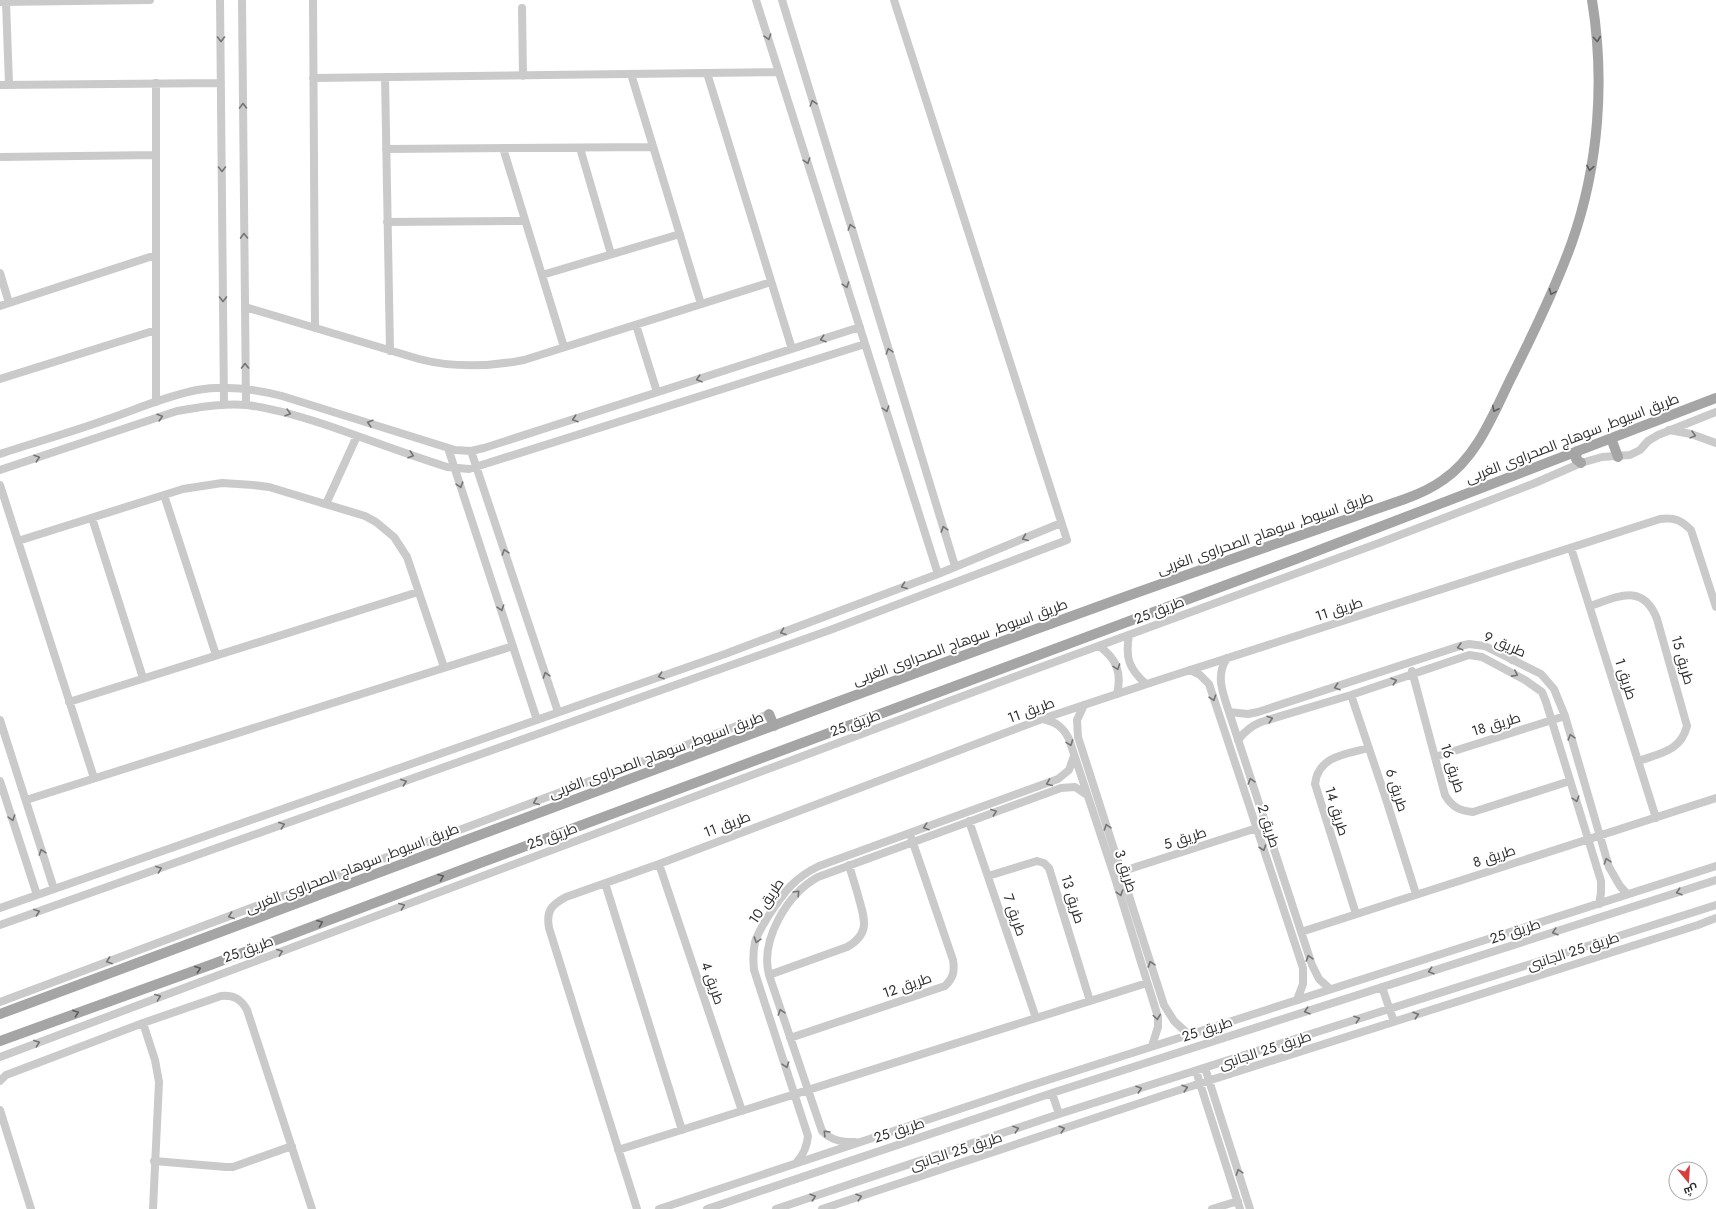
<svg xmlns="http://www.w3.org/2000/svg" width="1716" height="1209" font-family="Jost,Cairo,sans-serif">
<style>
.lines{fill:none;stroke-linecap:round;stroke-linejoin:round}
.minor{stroke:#cacaca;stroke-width:8}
.major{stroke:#a5a5a5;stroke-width:10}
.oneway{stroke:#747474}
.oneway2{stroke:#5d5d5d}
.labels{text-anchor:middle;stroke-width:4;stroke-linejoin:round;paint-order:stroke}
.street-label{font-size:14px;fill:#2d2d2d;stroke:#fff}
</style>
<rect width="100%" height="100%" fill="#fff"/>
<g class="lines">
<path class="minor" d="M220,0l4,405
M242,0l4,405
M313,0l2,328
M756,0l182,574
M782,0l173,566
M0,2l150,-2
M6,2l3,82
M522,8l1,68
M707,73l85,276
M631,74l70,230
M385,77l5,274
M313,78l466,-6
M0,85l221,-2
M503,148l61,199
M580,148l31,106
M386,149l267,-2
M0,157l156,-2
M387,222l138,-1
M0,273l9,30
M542,275l138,-41
M0,306l156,-51
M245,307l174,52c35,9 69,8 105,1l247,-78
M636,325l21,67
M0,379l156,-49
M156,402v-319
M1669,430l22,4 25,9
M448,448l89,272
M471,451l87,261
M0,454c36,-12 72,-22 108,-35 29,-10 58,-23 89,-29 28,-5 58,-1 85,6l173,54 16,1 13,-3 376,-121
M0,470l177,-59c23,-4 47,-8 70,-6 30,4 59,13 88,23 37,13 74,27 112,39l22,2 396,-125
M0,485l94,293
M164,495l52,160
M326,504l31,-68
M92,518l51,160
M18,541l165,-52 39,-6 31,2 16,2 96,29 11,6 18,15 13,20 37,110
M1571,548l85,270
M1590,606c27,-9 53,-24 67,13l30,107c-6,25 -27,27 -48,35
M1129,635c-4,23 0,34 17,49
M1099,646c18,13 23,27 18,48
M1227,658c-12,18 -4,35 2,54l83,253 7,14 11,10
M1512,660l4,-9
M1190,670l10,5 9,9 94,284v16l-6,16
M1412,671l33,124c7,12 15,16 28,17l97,-31
M1351,695l34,101 31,98
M69,702l349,-110
M1084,705l-7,15 1,17 86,268 10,16 14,13
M1229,712l19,2 10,-2 202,-66 9,-2 16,2 56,28 13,15 11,27 44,151 11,19 7,8
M1043,719c13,3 20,8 26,20l45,136 44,142v10l-6,19
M0,720l54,169
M1238,740c7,-9 13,-14 23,-18l90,-27 118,-40 13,2 43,23 17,12 4,10 55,179v12l-2,11
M1435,757l130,-41
M0,781l37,114
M26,800l487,-154
M969,821l67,197
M659,864l83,247
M1117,873l143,-46
M988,876l49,-15 7,2 5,5 41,133
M605,883l77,247
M0,908l725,-254 213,-80 123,-51
M1356,914l-41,-130c3,-28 31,-30 54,-36
M0,925l830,-295 237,-90 -173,-540
M1301,932l415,-134
M769,975l78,-28c23,-13 18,-27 12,-48 -3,-12 -7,-23 -10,-34
M1382,987l12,35
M0,1002l769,-288
M143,1023l12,37 4,22 -6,127
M790,1038l155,-52c8,-8 10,-14 8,-26l-42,-123
M0,1057l995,-373 384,-141 156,-60 46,-20 21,-6 28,-2 10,-5 8,-9 10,-6 58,-23
M1205,1068l45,141
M1196,1071l44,138
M0,1081l6,-6 8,-3 129,-49 78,-27c13,-1 20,3 26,14l65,199
M1052,1093l7,21
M0,1110l31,99
M855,1142c-13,0 -23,-1 -33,-11l-53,-156c-9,-35 18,-81 49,-98l243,-89 14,-1 12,8
M618,1150l529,-167
M154,1161l72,6h7l59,-21
M797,1162c7,-8 10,-15 11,-26l-54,-166c-1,-10 -1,-19 1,-28 3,-10 9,-19 14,-27 15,-23 25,-37 50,-49l239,-87 11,-9 5,-14
M637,1209l-88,-281c-3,-17 2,-23 17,-31l93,-33 383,-145 114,-38 504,-162c14,-2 21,1 31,11l25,77
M659,1209l370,-123 687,-220
M707,1209l345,-116 664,-213
M776,1209l283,-95 657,-209
M822,1209l345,-115 446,-142 85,-27 18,-7
M1212,1209l26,-8"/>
<path class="major" d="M1611,438l7,19
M1577,451l-1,8 5,4
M769,714l5,12
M0,1014c362,-134 723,-272 1086,-403 106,-39 213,-75 319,-112 14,-5 27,-11 38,-19 36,-24 52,-71 71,-108 21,-42 42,-85 58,-130 27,-77 33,-162 20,-242
M0,1041l213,-77 267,-101 816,-304 420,-161"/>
</g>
<defs><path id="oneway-chevron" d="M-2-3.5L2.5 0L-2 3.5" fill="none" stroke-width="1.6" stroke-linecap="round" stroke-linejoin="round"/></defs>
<g class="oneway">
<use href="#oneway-chevron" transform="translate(768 37) rotate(72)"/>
<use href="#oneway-chevron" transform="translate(221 39) rotate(90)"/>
<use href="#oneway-chevron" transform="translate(813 103) rotate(-107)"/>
<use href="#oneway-chevron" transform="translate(243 106) rotate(-90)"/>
<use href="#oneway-chevron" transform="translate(807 161) rotate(72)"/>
<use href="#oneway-chevron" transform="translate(222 169) rotate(90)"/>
<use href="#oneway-chevron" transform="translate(851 227) rotate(-107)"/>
<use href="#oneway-chevron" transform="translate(244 236) rotate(-91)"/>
<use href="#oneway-chevron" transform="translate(846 285) rotate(72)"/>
<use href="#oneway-chevron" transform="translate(223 299) rotate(90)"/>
<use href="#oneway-chevron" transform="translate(823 339) rotate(162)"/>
<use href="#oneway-chevron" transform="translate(889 351) rotate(-107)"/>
<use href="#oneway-chevron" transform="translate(245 366) rotate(-90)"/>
<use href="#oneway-chevron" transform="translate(699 379) rotate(162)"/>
<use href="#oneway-chevron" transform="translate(886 409) rotate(72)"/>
<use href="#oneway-chevron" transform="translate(288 413) rotate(16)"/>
<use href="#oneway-chevron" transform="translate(160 417) rotate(-17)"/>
<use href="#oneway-chevron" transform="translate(575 419) rotate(162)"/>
<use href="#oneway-chevron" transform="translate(370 423) rotate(-163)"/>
<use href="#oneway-chevron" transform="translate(1693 435) rotate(15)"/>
<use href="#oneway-chevron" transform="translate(411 455) rotate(19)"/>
<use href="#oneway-chevron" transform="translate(37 458) rotate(-18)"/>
<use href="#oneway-chevron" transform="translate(460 485) rotate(72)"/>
<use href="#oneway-chevron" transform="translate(944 529) rotate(-107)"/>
<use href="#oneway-chevron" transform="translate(1025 538) rotate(158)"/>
<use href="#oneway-chevron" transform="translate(505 552) rotate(-108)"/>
<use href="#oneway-chevron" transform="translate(904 586) rotate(159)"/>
<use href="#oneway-chevron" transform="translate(501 608) rotate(72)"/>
<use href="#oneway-chevron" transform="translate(783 632) rotate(160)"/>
<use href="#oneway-chevron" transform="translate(1460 647) rotate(165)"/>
<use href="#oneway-chevron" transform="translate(1117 667) rotate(70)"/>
<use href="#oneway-chevron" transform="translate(1515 674) rotate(28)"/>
<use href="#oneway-chevron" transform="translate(546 675) rotate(-108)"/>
<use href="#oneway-chevron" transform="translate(661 676) rotate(161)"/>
<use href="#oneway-chevron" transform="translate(1394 681) rotate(-18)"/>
<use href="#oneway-chevron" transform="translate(1337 687) rotate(162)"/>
<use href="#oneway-chevron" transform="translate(1213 698) rotate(72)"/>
<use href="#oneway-chevron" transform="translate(1270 719) rotate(-17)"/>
<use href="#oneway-chevron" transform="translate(1571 737) rotate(-106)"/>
<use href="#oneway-chevron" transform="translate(1070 743) rotate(70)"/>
<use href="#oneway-chevron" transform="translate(1251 781) rotate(-107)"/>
<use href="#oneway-chevron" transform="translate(404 782) rotate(-20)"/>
<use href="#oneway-chevron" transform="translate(1049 783) rotate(159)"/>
<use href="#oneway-chevron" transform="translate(1576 799) rotate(73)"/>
<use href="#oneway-chevron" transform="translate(536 802) rotate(159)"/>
<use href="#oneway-chevron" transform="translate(994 812) rotate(-20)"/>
<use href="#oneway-chevron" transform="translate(12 818) rotate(72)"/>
<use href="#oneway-chevron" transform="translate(282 825) rotate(-20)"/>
<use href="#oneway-chevron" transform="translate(926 827) rotate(161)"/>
<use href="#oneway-chevron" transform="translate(1107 827) rotate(-108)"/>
<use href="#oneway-chevron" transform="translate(1263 848) rotate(71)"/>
<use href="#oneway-chevron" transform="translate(42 852) rotate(-108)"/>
<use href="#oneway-chevron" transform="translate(1607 861) rotate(-108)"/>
<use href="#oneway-chevron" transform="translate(159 869) rotate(-20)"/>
<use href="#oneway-chevron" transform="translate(1679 892) rotate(162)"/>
<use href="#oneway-chevron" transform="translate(797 893) rotate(-46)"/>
<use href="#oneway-chevron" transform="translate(1120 893) rotate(73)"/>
<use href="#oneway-chevron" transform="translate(402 906) rotate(-21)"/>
<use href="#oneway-chevron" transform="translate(37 912) rotate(-20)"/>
<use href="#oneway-chevron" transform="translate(231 916) rotate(160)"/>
<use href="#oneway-chevron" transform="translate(1555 932) rotate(162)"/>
<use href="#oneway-chevron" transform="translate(757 940) rotate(108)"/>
<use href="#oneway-chevron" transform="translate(280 952) rotate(-20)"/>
<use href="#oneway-chevron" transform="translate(1309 958) rotate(-107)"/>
<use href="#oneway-chevron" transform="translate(109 961) rotate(160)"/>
<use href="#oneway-chevron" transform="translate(1151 964) rotate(-108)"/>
<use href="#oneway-chevron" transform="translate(1431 971) rotate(162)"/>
<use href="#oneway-chevron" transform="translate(158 997) rotate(-21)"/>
<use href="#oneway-chevron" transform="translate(1307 1011) rotate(162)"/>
<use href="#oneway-chevron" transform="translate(781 1012) rotate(-108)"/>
<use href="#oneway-chevron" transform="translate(1416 1015) rotate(-18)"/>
<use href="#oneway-chevron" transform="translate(1157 1017) rotate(82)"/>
<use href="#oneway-chevron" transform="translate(1357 1019) rotate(-18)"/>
<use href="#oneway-chevron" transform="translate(37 1043) rotate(-20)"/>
<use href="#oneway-chevron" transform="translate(786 1065) rotate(72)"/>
<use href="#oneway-chevron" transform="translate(1185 1088) rotate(-18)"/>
<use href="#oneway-chevron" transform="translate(1139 1089) rotate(-18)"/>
<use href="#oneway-chevron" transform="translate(1016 1129) rotate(-18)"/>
<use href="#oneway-chevron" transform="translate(1062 1129) rotate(-18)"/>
<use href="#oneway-chevron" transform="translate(826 1133) rotate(-135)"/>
<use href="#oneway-chevron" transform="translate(1239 1172) rotate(-108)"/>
<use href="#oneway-chevron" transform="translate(813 1197) rotate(-18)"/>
<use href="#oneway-chevron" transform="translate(859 1197) rotate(-18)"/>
</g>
<g class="oneway2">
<use href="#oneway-chevron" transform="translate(1597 39) rotate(85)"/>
<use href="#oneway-chevron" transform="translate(1590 168) rotate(100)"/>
<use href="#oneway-chevron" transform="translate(1552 292) rotate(114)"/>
<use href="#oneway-chevron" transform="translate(1495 409) rotate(117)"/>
<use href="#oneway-chevron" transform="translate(441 877) rotate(-21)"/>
<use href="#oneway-chevron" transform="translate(320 923) rotate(-21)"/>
<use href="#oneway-chevron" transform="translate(198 969) rotate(-20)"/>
<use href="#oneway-chevron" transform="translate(76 1013) rotate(-20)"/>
</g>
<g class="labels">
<g class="street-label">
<text transform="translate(1572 438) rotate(-21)" y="5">طريق اسيوط, سوهاج الصحراوى الغربى</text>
<text transform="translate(1265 533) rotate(-19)" y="5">طريق اسيوط, سوهاج الصحراوى الغربى</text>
<text transform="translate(1339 609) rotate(-18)" y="5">طريق 11</text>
<text transform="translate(1159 610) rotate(-21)" y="5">طريق 25</text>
<text transform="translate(960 642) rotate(-20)" y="5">طريق اسيوط, سوهاج الصحراوى الغربى</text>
<text transform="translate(1505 644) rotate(23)" y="5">طريق 9</text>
<text transform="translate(1683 660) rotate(74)" y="5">طريق 15</text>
<text transform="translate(1626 679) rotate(72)" y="5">طريق 1</text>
<text transform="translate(1031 710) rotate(-20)" y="5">طريق 11</text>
<text transform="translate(855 723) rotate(-20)" y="5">طريق 25</text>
<text transform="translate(1496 724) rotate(-17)" y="5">طريق 18</text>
<text transform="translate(656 755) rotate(-20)" y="5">طريق اسيوط, سوهاج الصحراوى الغربى</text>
<text transform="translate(1453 768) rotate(72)" y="5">طريق 16</text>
<text transform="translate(1397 790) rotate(72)" y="5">طريق 6</text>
<text transform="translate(1337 811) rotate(73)" y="5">طريق 14</text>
<text transform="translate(727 824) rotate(-21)" y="5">طريق 11</text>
<text transform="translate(1269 826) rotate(72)" y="5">طريق 2</text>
<text transform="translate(552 836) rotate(-20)" y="5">طريق 25</text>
<text transform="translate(1185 838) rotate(-18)" y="5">طريق 5</text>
<text transform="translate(1494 856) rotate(-18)" y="5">طريق 8</text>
<text transform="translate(352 868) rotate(-21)" y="5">طريق اسيوط, سوهاج الصحراوى الغربى</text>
<text transform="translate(1126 871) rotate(72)" y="5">طريق 3</text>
<text transform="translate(1073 899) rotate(73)" y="5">طريق 13</text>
<text transform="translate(766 901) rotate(-56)" y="5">طريق 10</text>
<text transform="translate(1015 915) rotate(71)" y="5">طريق 7</text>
<text transform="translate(1515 931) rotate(-18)" y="5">طريق 25</text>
<text transform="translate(248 949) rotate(-20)" y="5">طريق 25</text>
<text transform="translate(1573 951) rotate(-18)" y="5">طريق 25 الجانبى</text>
<text transform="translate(713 983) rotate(71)" y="5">طريق 4</text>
<text transform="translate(907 985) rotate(-19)" y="5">طريق 12</text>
<text transform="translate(1207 1029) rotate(-18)" y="5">طريق 25</text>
<text transform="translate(1265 1050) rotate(-18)" y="5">طريق 25 الجانبى</text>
<text transform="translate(899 1130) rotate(-18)" y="5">طريق 25</text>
<text transform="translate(956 1151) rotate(-18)" y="5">طريق 25 الجانبى</text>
</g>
</g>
<g transform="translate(1688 1181) rotate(162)"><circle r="19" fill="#ffffff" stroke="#ababab"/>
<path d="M0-3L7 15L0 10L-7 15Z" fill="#d83c3d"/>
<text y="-6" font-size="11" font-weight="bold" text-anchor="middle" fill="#2d2d2d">ش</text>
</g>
</svg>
